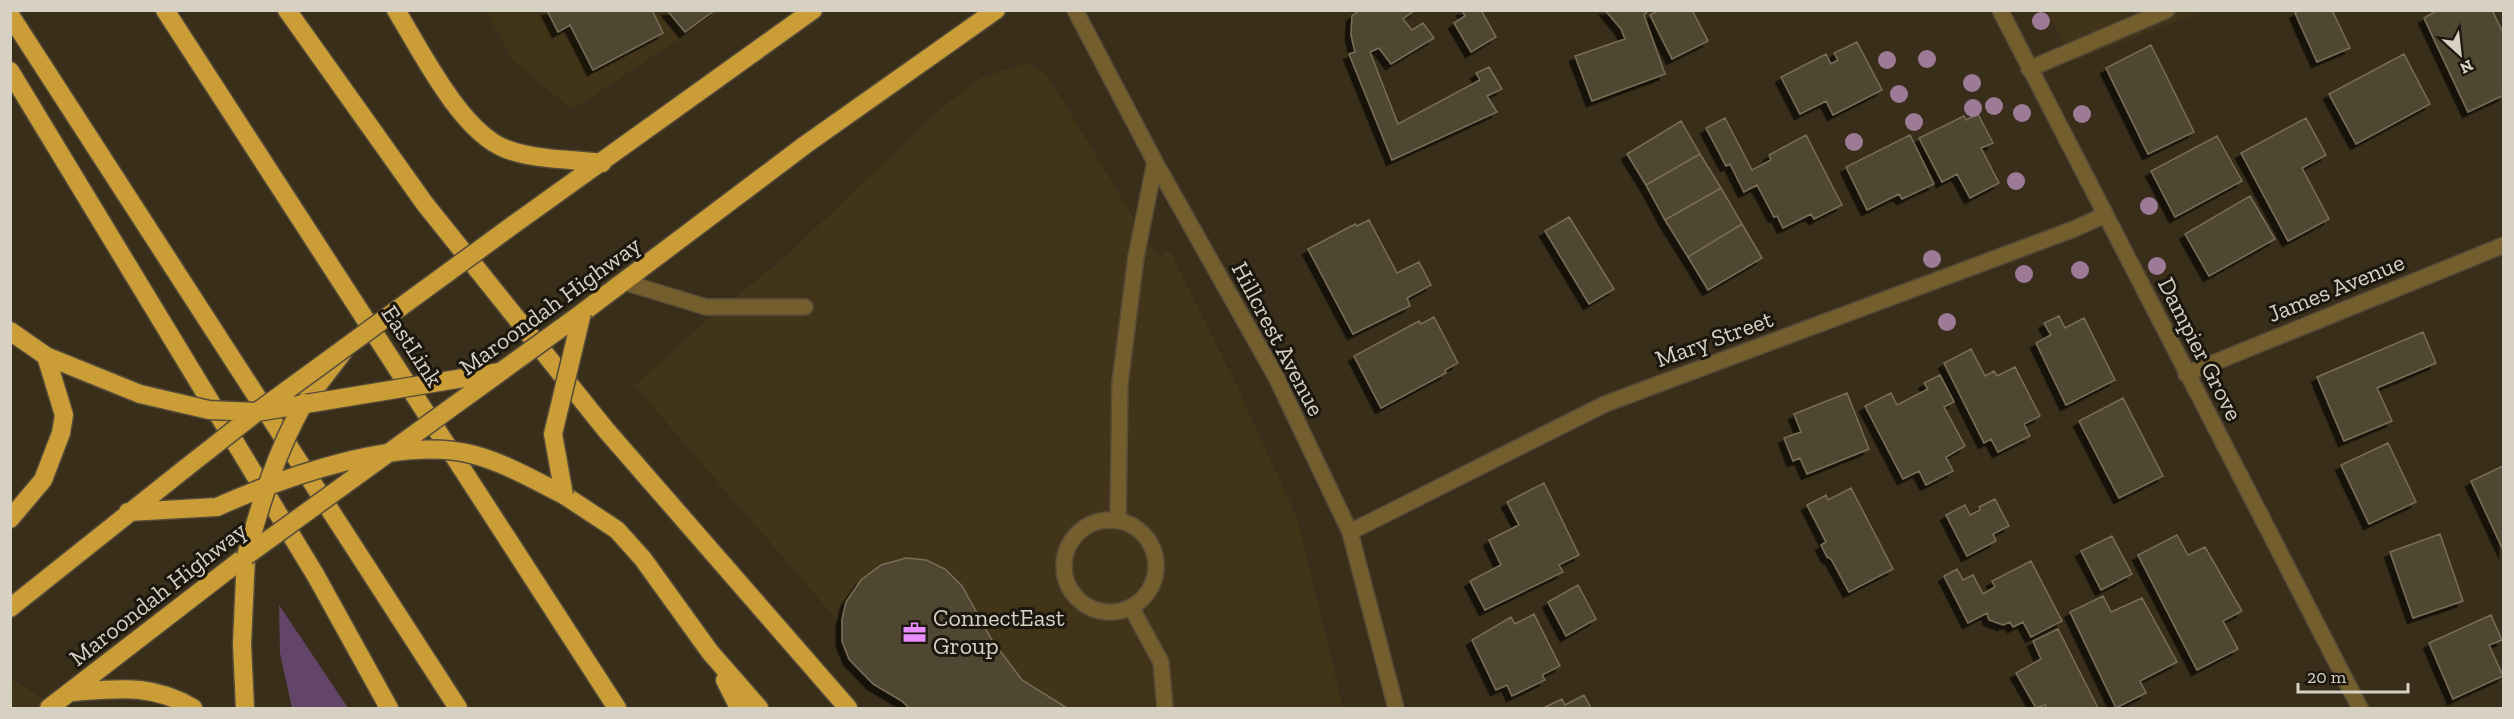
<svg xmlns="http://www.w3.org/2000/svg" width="2514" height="719" font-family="'Zilla Slab',serif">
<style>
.built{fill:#423419}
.green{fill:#63456a}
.building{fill:#504630;stroke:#796d57;stroke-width:1.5;filter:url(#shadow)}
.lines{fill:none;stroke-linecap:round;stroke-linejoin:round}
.lane-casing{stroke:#554b39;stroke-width:18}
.street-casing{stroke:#554b39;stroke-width:18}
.highway-casing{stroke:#554b39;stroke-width:21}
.lane{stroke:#755e2e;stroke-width:15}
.street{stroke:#755e2e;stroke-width:15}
.highway{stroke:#cb9d36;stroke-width:18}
.highway-bridge-casing{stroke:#554b39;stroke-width:21;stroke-linecap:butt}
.highway-bridge{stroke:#cb9d36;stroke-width:18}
.tree{fill:#9d7b96}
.labels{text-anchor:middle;stroke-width:6;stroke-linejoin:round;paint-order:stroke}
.street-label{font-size:24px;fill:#d7d1c4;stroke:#1c170e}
.poi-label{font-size:24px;fill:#d7d1c4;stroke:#1c170e;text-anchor:start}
</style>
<defs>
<filter id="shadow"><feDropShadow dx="-5.5" dy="5.5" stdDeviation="0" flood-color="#0009"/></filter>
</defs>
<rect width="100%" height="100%" fill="#382e1a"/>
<path class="built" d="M486,11h235l-149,99 -61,-52z
M2047,11h157l-131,50z
M1027,63l21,13 110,182 11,-8 71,143 58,127 45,188h-430l-278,-322 64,-59 85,-69 162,-154 37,-27z
M11,678l45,30h-45z"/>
<path class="green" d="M279,605l69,103h-56l-12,-55z"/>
<path class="building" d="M547,10h105l11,23 -70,37 -23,-45 -12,7z
M667,10h48l-30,22z
M1360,10h55l-12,9 9,11 11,-7 11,15 -43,26 -12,-16 -9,4 28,72 82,-44 -4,-7 13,-6 13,22 -15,7 10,16 -105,48 -43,-106 6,-2 -4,-17 1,-19z
M1462,10h19l15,27 -25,15 -17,-29 11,-7z
M1605,10h44l-5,5 21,59 -73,27 -17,-45 50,-17 -4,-10z
M1659,10h33l16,31 -36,18 -22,-44z
M2300,10h32l18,38 -33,14 -22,-49z
M2438,10h54l12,25v60l-36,17 -44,-94z
M1857,42l25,48 -49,25 -7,-14 -26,13 -19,-37 45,-23 5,10 7,-4 -4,-7z
M2151,45l43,87 -46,22 -42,-86z
M2404,54l26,50 -74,40 -27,-50z
M1978,114l15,29 -12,5 18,35 -29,15 -13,-24 -15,8 -23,-44 45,-22 2,4z
M1725,118l27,52 19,-10 -2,-5 37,-20 36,70 -28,14 -3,-5 -28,14 -6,-12 -3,1 -17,-32 -13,7 -14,-28 -4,2 -20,-38z
M2306,118l20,37 -24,13 27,51 -41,22 -47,-88z
M1681,121l19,33 -54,31 -19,-31z
M1910,135l24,49 -32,15 -3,-5 -32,16 -21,-43z
M2217,136l25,45 -67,36 -24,-46z
M1700,154l21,34 -56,32 -19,-35z
M1721,188l21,36 -54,33 -23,-37z
M2250,196l25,43 -66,37 -24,-42z
M1569,217l45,72 -25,15 -44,-73z
M1369,220l28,53 22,-11 12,23 -24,13 3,8 -57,28 -45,-85 47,-25 2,2z
M1742,224l20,34 -54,32 -20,-33z
M2059,316l6,12 19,-10 31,62 -49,25 -30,-62 15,-8 -7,-12z
M1434,317l24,46 -13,7 1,3 -65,35 -27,-52 65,-35 2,3z
M2423,332l13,31 -59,25 15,33 -48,20 -27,-64z
M1971,349l14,27 9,-5 3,5 18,-9 25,49 -16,8 6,12 -32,16 -7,-13 -7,4 -40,-80z
M1940,375l14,27 -10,5 21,39 -19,11 7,14 -27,14 -7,-14 -16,8 -38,-73 26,-13 6,12 31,-16 -4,-6z
M1847,393l22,56 -62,25 -7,-16 -7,3 -9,-23 17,-6 -7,-18z
M2123,398l40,78 -44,22 -40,-77z
M2388,443l28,59 -47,22 -28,-59z
M2503,466l1,2v84l-33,-71z
M1544,483l35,72 -20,10 4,7 -78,38 -15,-29 31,-16 -12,-25 30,-15 -12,-23z
M1851,488l42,81 -44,23 -18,-33 -4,-2 -6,-12 5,-3 -19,-37 19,-10 2,5z
M1995,499l14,27 -16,8 3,7 -29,15 -21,-41 19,-10 5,10 10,-5 -1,-3z
M2440,534l23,67 -50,17 -23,-66z
M2177,535l11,20 17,-8 37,64 -19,10 15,28 -41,21 -59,-115z
M2112,536l20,38 -31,16 -20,-39z
M906,558l20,2 19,9 17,17 30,54 30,40 45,28h-158l-7,-7 -29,-17 -24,-25 -7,-18v-21l4,-18 15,-22 20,-15z
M2031,561l31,60 -31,16 -8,-15 -10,5 -3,-5 -7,3 -14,-5 -2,-7 -19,10 -24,-47 13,-7 6,11 10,-5 10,19 12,-7 -3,-6z
M1578,585l18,34 -30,17 -18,-34z
M2103,596l8,16 31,-14 35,64 -37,19 6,12 -30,15 -46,-96z
M1534,614l26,52 -18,9 3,5 -33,16 -5,-11 -11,5 -24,-50 39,-23 4,7z
M2491,615l11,25 -13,5 14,31 -50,23 -24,-56z
M2058,629l40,79h-51l-2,-3 -9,3 -20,-35 25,-14 -8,-18z
M1584,695l7,13h-48l19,-9 3,6z"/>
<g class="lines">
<defs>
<path id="lane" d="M624,282l82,25h99
M1064 566a46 46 0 1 1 92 0a46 46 0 1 1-92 0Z
M1118,520l2,-137 16,-126 19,-95
M1131,607l30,55 4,46"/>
<path id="street" d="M1075,10l80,152 121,215 74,155 46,176
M2000,10l360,698
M2029,69l138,-59
M2186,374l318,-129
M1350,532l255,-128 469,-175 31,-14"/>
<path id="highway" d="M165,10l452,698
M287,10l138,194 181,226 242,278
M396,10c25,41 65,122 110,139 29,11 65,10 96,14
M10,15l448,693
M10,71l306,505 73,132
M513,225l300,-215
M582,313l223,-168 191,-135
M10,331l36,25 94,38
M304,403l39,-51
M564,495l53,35 26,29 67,93 49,56
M128,512l89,-5
M10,519l33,-39 18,-47 3,-18 -18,-59
M10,608l177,-141
M725,680l14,28
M70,692c47,-3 81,-9 123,16
M49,708l197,-152
M245,708l-3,-64 4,-88"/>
</defs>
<use href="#lane" class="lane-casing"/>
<use href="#street" class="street-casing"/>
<use href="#highway" class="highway-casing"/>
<use href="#lane" class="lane"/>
<use href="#street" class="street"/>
<use href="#highway" class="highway"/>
<defs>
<path id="highway-bridge" d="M140,394l69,16 48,2 243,-40
M187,467l70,-55 256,-187
M564,495l-11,-61 29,-121
M217,507c67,-30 181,-71 254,-53 32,8 63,26 93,41
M246,556l336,-243
M246,556c15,-54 30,-104 58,-153"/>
</defs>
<use href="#highway-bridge" class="highway-bridge-casing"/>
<use href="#highway-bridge" class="highway-bridge"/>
</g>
<g class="tree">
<circle cx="2041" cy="21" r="9"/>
<circle cx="1927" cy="59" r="9"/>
<circle cx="1887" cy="60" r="9"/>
<circle cx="1972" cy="83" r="9"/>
<circle cx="1899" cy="94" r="9"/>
<circle cx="1994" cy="106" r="9"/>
<circle cx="1973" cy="108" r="9"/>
<circle cx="2022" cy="113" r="9"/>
<circle cx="2082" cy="114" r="9"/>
<circle cx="1914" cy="122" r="9"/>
<circle cx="1854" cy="142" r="9"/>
<circle cx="2016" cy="181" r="9"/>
<circle cx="2149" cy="206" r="9"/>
<circle cx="1932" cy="259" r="9"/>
<circle cx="2157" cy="266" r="9"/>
<circle cx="2080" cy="270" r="9"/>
<circle cx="2024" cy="274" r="9"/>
<circle cx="1947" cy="322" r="9"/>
</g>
<defs>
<symbol id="office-bare" viewBox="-9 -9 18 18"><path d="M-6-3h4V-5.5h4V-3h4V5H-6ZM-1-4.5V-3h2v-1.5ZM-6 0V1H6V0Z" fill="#ea8dfd" stroke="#1c170e" stroke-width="2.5" paint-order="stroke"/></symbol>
</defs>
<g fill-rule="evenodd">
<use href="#office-bare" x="898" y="616" width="33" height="33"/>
</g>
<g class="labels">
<g class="street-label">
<text transform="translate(2336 288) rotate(-22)" y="8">James Avenue</text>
<text transform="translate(550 306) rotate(-36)" y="8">Maroondah Highway</text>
<text transform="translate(1278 339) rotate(62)" y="8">Hillcrest Avenue</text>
<text transform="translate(1714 339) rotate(-20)" y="8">Mary Street</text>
<text transform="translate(412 346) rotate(57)" y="8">EastLink</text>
<text transform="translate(2200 349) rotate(63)" y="8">Dampier Grove</text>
<text transform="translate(158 594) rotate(-38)" y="8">Maroondah Highway</text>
</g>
<g class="poi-label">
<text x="933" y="626">ConnectEast<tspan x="933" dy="28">Group</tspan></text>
</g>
</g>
<rect width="2514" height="719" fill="none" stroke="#d7d1c4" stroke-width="24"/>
<g transform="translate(2460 54) rotate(153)" stroke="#1c170e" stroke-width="4.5" paint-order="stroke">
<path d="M0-4.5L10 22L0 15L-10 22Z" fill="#d7d1c4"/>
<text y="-9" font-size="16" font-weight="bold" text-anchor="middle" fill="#d7d1c4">N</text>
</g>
<path d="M2298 683v9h110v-9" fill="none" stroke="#d7d1c4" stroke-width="3"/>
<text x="2307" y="683" font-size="18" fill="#d7d1c4" stroke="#1c170e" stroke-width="4.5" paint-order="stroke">20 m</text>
</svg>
